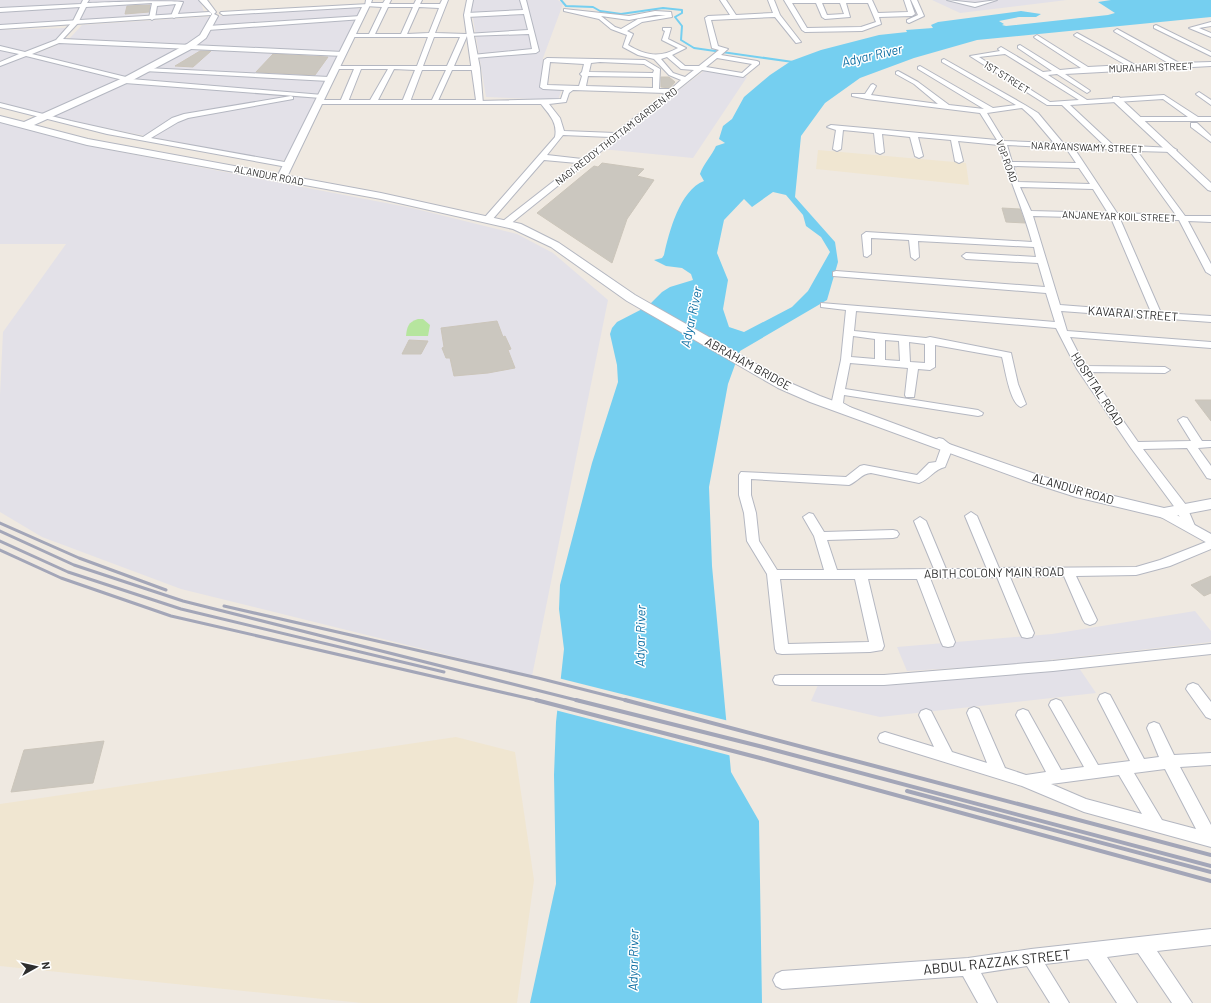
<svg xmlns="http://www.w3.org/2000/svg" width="1211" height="1003" font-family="Barlow,sans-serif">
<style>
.industrial{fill:#e3e1e8}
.education{fill:#f0e6d1}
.green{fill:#b6e59e}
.water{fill:#75cff0;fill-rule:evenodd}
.pier{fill:#efe9e1}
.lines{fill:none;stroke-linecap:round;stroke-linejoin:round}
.stream{stroke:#75cff0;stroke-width:2}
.building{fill:#cbc7bf;stroke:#cbc5ba}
.minor-casing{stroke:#b4b7c1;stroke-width:2}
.tertiary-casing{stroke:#b4b7c1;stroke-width:2}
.secondary-casing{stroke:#b4b7c1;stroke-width:2}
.minor{fill:#fff;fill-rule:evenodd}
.tertiary{fill:#fff;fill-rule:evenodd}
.secondary{fill:#fff;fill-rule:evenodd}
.rail-far1{stroke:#a3a6b8;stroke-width:3}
.rail{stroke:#a3a6b8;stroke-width:4}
.labels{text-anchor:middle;stroke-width:3;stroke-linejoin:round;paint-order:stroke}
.far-street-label{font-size:10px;fill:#2e2e2e;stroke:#fff}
.street-label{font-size:12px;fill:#2e2e2e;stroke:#fff}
.water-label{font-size:13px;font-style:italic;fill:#0d6fa3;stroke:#fff}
.near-street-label{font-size:14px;fill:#2e2e2e;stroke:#fff}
</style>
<rect width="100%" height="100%" fill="#efe9e1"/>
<path class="industrial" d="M0,0h200l4,12 -204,13z
M470,0h88l5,4 -20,54 -2,31h21l-4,11 -72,-3z
M932,0h135l-107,13z
M356,7l6,4 -75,148 -9,3 -278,-55v-41l51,-18 18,-9 13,-14z
M66,28l-11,12 -55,21v-31z
M705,70l42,7 -54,81 -91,-9z
M0,122l89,24 323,62 105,26 36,19 55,47 -76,376 -351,-87 -139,-52 -42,-25v-117l3,-63 63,-88h-66z
M1195,611l16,20v11l-206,23 -98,6 -10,-24 155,-13z
M1079,668l17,25 -216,24 -69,-16 7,-16 40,1 119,-8z"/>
<path class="education" d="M818,150l148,13 3,22 -153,-16z
M456,737l59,15 19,128 -17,123h-155l-362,-37v-162z"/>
<path class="green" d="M418,319h5l7,6 -2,11h-22c1,-9 2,-14 12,-17z"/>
<path class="water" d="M1111,0h100v17l-234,23 -63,18 -54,20 -35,25 -24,33 -6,61 40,45 3,20 -11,38 -87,51 -12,33 -19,103 3,79 19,206 28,49 3,182h-232l26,-119 -2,-109 2,-53 8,-73 -5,-40 1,-24 32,-122 26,-81 -1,-17 -7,-31 2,-6 5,-6 31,-16 14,-14 8,-5 23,-7 -2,-6 -9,-6 -16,-2 -12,-6 8,-2 2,-3c5,-23 16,-65 40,-74l-4,-7c3,-9 12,-19 16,-28l9,-3 -6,-4 4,-13 9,-7 12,-22 26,-22 21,-14 30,-11 58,-15 28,-3 -1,-2 27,-2 -2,-3 7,-3 83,-11 20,3 -5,3h-17l-20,4 5,3 -2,1 4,1 102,-11 7,-2 -17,-11zM773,192l13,3 17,20 3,11 15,11 9,15 -22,39 -16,16 -48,25 -15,-5 -6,-18 5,-29 -11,-27 7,-33 20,-21 8,8z"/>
<path class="pier" d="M558,678l171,43 3,35 -177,-46z"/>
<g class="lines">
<path class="stream" d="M561,0l5,6 27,1 7,4 21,3 42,-6 19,2v3l-7,4 7,9 -1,14 13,8 99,14"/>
</g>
<path class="building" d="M150,5l-1,7 -24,2 2,-8z
M200,51h11l-18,16 -18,-1z
M273,54l55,3 -13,18 -59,-3z
M661,77h8l6,5 -5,6 -9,-1z
M602,163l42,6 -7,7 17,4 -27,39 -15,44 -75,-50 57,-47 4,1z
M1002,208l18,1 5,14 -19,-1z
M497,321l6,16 2,-1 6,13 -3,1 7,18 -27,5 -34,3 -4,-18h-4l-4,-10 2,-1 -3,-19z
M409,340l19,1 -7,13h-19z
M1195,400h16v21z
M1211,576v17l-7,3 -13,-11z
M104,741l-11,42 -82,9 13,-42z"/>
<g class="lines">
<defs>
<path id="minor" d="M83,0h6l-2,3c18,-1 86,-3 96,-1l-6,14 -3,2 -3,-2 5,-12 -19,2 -2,12 -3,2 -3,-2 3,-15 -66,4 -8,16 -15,16 280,13 3,2 -3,2 -284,-13 -27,11 98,24 1,1 192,16 1,1 -3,2 -196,-15 -2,-1v-2l-97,-24 -26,10v-4l19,-8 -19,-4v-4l25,6 31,-12 17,-19 7,-14 -80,5v-4l81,-4z
M366,0h6l-1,3h12l2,-3h6l-2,4h25l2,-4h6l-2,4h20l2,-4h6l-13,33 31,1 62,-4 -4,-16 -57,3 -3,-2 3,-2 56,-3 -3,-10h6l13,51 -3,2 -62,5 -2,-1v-2l60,-6 -3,-15 -62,2 -13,30h22l3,2 -3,2h-24l-15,33 -6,-1 15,-32h-24l-12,32 -4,2 -4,-2 13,-32 -21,-1 -17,33 -4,2 -4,-2 19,-33h-27l-13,33 -6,1 -2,-1 14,-33h-18l-3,-2 1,-1h83l11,-29h-79v-2l2,-1h18l13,-27 -17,-1zM388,7h25l-12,27h-26zM419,7l20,1 -10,25 -22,1zM434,37h26l-13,29h-24z
M720,0h6l10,15 37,-2 -5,-13h6l6,15 21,27 -5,1 -21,-26 -64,3 7,26 10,3 -7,6 36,6 2,1v2l-16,13 -41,-7 -193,155h-6v-4l74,-58 -33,-3 -53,61h-6v-4l70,-80c3,-14 -6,-23 -14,-33h-61l-4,-2 2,-1 83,-2 3,-9 -21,-1 -3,-2 4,-27 3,-2 98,2 15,9 -1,20h12l10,-9 -12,-5 -15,-16 -16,-4 -15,-8 4,-12 -16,-6 -12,-10 -35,-8v-2l65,7 26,-5 16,1 1,5 -30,5 -15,9 6,3 -5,11c18,11 32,13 50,3l-16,-8 3,-9 -2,-1v-2h8l-3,11 18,9 -14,7 13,11h14l20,-16 -7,-2 -7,-30 3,-2 22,-1zM655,15h11l-28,4 -17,10 -6,-2 -14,-11 28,4zM667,57l14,12 13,1 -9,7 -12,-4 -12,-14zM717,58l35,6 -10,9 -36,-6zM550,62l34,2 -2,8 -2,2 2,2 -3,10 -32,-1zM600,62l44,2 10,6 -1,3 -64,-1 2,-9zM588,76l65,1v11l-67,-2zM573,90l93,3 -51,40 -51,-2 -4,-13 -11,-14 17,-2 3,-9zM563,135l47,2 -28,22 -35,-4z
M784,0h88l6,13 30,-1 -4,-12h6l5,14 -3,2 -33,1 2,7 -19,7 -57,1 -3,-2zM792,3h24l6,14 3,2 25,-2 -4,-14h22l8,19 -15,5 -54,1zM822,3h18l4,11 -17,1z
M911,0h6l7,16 -15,7 -2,-1v-2l11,-5z
M947,0l28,3 22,-3 -22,7z
M361,16l2,1v2l-155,11 -3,-2 3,-2z
M1211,22v4l-12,2 12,5v4l-22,-9z
M1156,25l55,27v4l-57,-28v-2z
M1117,29l62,34 32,-1v4l-146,8 24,16 1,1 -3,2 -30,-19 -9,1 39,25 77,-5 34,22h13v4h-74l-1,-2 4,-2h48l-25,-18 -93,6 43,40 60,3 4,2 -4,2 -36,-1 48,65h26v6l-23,-1 23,43v11l-5,-3 -27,-52 -59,-1 41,94 50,3v6l-150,-11 6,20 144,11v6l-141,-11 15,29 80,1 5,3 -5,3 -76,-1 49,70 53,-1 -13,-21 5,-3 4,1 15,23h9v6l-13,1 13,18v13l-4,-1 -20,-30 -44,1 43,56 9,21 -2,3h-8l-9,-20 -45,-61 -54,-79 -21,-41 -200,-17 -2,20 72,7 4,-1 81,16 7,31 8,20 -5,3c-11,-3 -16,-39 -19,-50l-67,-12v22l-5,3 -12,-1 -4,28h-8l-1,-2 3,-27 -58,-5 -5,26 133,21 5,3 -1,2 -4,1 -134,-21 -1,8 12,7 -5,3 -15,-6 -3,-6 9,-41 5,-50 -25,-3v-4l234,19 -9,-29 -213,-17v-4l3,-1 209,16 -7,-24 -72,-4 -4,-3 4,-3 70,4 -2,-10 -116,-6 1,16 -4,3 -4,-3 -2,-17 -38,-2v16l-4,3 -3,-1 -2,-21 4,-3 166,10c-9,-33 -23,-64 -33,-97l-41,-4 5,20 -4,2 -4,-2 -4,-21 -33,-3 5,19 -4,2 -4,-2 -5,-19 -28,-3 2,18 -4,2 -4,-2 -2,-19 -31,-3 -2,19 -4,2 -4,-2 3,-19 -9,-3 4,-2 166,15 -17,-27 -113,-14 -15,-3v-2h13l6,-9 2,-1 3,2 -5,9 67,9 -24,-20 -18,-10v-2l2,-1 20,11 31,23 35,4 -66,-40v-2l2,-1 73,42 23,-3 -74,-43v-2l2,-1 81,46 13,8 25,30 41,2 -42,-40h-15l-77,-49 30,-5 -2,-2 3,-2 42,25 9,-1 -34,-23v-2l2,-1 40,25 21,-2 -46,-30 -1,-1 3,-2 51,32 38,-2 -51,-29 -1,-1 3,-2 58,32 35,-1 -55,-32 -1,-1zM1005,54l74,46 -29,2 -71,-45zM1022,108l10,9 22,26 -50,-2 -17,-28zM1007,145l59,3 10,15 -64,-1zM1074,148l55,2 47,65 -59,-2zM1013,166l66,2 11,16 -72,-2zM1020,187l73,2 15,24 -77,-2zM1033,216l78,2 40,94 -91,-7zM853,336l22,3v20l-24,-2zM885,340l14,1 1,20 -15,-1zM909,342l16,2v19l-15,-1z
M146,68l183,9 3,2 -3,2 -185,-10 -1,-1z
M1199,92l12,8v5l-14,-10 -1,-1z
M291,96l2,1v2l-105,19 -10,4 -27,16 139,25v4h-3l-180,-33 -107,-27v-4l71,18 72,16 29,-19 12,-4z
M1191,123h6l14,13v6l-20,-15z
M939,438l4,1 10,8 -8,20c-11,2 -16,13 -26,16l-48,-10c-9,0 -14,9 -22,12l-98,-6v16l5,18 3,28 18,29h47l-10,-34 -11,-19 6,-4 4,1 11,18 69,-2 4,1 2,3 -2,3 -4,1 -66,2 10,30 97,-1 -20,-48 6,-4 6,4 20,48h41l-22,-53 6,-4 6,4 22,52 137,-1 24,-7 51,-20v9l-41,17 -34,9 -60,1 21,44 -2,3 -5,2 -5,-2 -2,-3 -19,-44 -54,1 24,56 -2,4 -5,1 -5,-1 -2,-4 -23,-56 -67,1 25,64 -2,4 -5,1 -5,-1 -2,-4 -24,-63h-49l16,67 -2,4 -12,2 -88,2 -5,-1 -2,-4 -8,-75 -20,-33 -3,-28 -5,-18v-20l2,-3 105,5 14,-11 4,-1 53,10 12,-12 7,-1 5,-14 -8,-7zM780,579h75l14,63 -81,2z
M1211,644v10l-158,17 -169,14h-104l-5,-1 -2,-4 2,-4 5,-1h104l169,-14z
M1193,683l5,2 13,17v17l-5,-2 -20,-28 2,-4z
M1105,693l5,2 34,64 15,-2 -12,-29 2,-4 5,-2 5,2 15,31 37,-2v12l-31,2 31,58v22l-127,-35 -62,-26 -142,-44 -2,-4 2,-4 5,-2 49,15 -15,-32 2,-4 5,-2 5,2 21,41 35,11 -20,-50 2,-4 5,-2 5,2 2,4 24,55 21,7 20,-3 -30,-57 2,-4 5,-2 5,2 33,59 23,-3 -35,-62 2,-4 5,-2 5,2 37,64 32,-4 -32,-62 2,-4zM1165,769l31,60 -34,-9 -28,-47zM1119,775l23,39 -56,-15 -35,-15z
M1211,929v16l-54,6 35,52h-20l-34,-50 -31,4 30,46h-20l-29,-44 -43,5 24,39h-19l-23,-37 -46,7 16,30h-19l-15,-27 -181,13 -6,-3 -3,-6 3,-6 6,-3 186,-13 63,-9z"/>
<path id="tertiary" d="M467,0h6l-3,15 10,53 3,36h-161l-35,73 -2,2h-6l-2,-2 85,-170 -139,8 -3,-2 1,-1 148,-8 1,1 -46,95h152l-12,-85z
M209,12l2,1v2l-211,14v-4z
M1113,97h6l92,86v8l-3,-1 -95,-89z
M1164,508l47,26v11l-52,-29 -2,-3 2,-3z"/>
<path id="secondary" d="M199,0h8l9,12 -2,2 4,2 -12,22 -13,10 -62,33 -97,44 54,14 293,54 140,31 38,19 76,52 153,87 32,14 132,49 89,31 44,13 79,19 47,-9v10l-47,9 -88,-21 -47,-15 -219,-80 -32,-14 -151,-87 -76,-54 -38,-18 -132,-30 -294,-54 -87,-23v-6l24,6 101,-45 62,-33 13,-9 12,-21z"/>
</defs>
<use href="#minor" class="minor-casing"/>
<use href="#tertiary" class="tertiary-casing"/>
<use href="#secondary" class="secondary-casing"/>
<use href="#minor" class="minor"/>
<use href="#tertiary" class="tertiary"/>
<use href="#secondary" class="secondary"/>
<path class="rail-far1" d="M0,523l79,35 87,32
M0,531l74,34 109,36 397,100
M0,541l68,31 113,37 263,63
M0,550l61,28 110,38 369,85
M224,606l314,72 91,23"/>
<path class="rail" d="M536,700l224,58 451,123
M576,700l187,47 448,119
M625,700l586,155
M907,791l304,81"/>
</g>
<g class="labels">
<g class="far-street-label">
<text transform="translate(1151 67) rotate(-2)" y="4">MURAHARI STREET</text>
<text transform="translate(1007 77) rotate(32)" y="4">1ST STREET</text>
<text transform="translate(616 136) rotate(-38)" y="4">NAGI REDDY THOTTAM GARDEN RD</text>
<text transform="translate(1087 147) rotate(2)" y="4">NARAYANSWAMY STREET</text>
<text transform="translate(1007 161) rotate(70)" y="4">VGP ROAD</text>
<text transform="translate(269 175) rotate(11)" y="4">ALANDUR ROAD</text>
<text transform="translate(1119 216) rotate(2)" y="4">ANJANEYAR KOIL STREET</text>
</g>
<g class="street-label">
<text transform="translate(1133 314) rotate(4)" y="4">KAVARAI STREET</text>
<text transform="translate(748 364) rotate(29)" y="4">ABRAHAM BRIDGE</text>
<text transform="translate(1097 389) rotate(57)" y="4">HOSPITAL ROAD</text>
<text transform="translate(1073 489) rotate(16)" y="4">ALANDUR ROAD</text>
<text transform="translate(994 573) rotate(-1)" y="4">ABITH COLONY MAIN ROAD</text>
</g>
<g class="water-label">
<text transform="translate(872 55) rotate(-13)" y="5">Adyar River</text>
<text transform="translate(691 317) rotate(-78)" y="5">Adyar River</text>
<text transform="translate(640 636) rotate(-89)" y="5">Adyar River</text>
<text transform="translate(633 960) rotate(-89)" y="5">Adyar River</text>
</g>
<g class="near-street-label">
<text transform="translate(997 962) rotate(-6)" y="5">ABDUL RAZZAK STREET</text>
</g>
</g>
<g transform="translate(36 967) rotate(82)" stroke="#ffffff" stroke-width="3" paint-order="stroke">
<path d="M0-3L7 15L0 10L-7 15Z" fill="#2e2e2e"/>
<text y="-6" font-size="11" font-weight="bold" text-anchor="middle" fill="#2e2e2e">N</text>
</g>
</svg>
